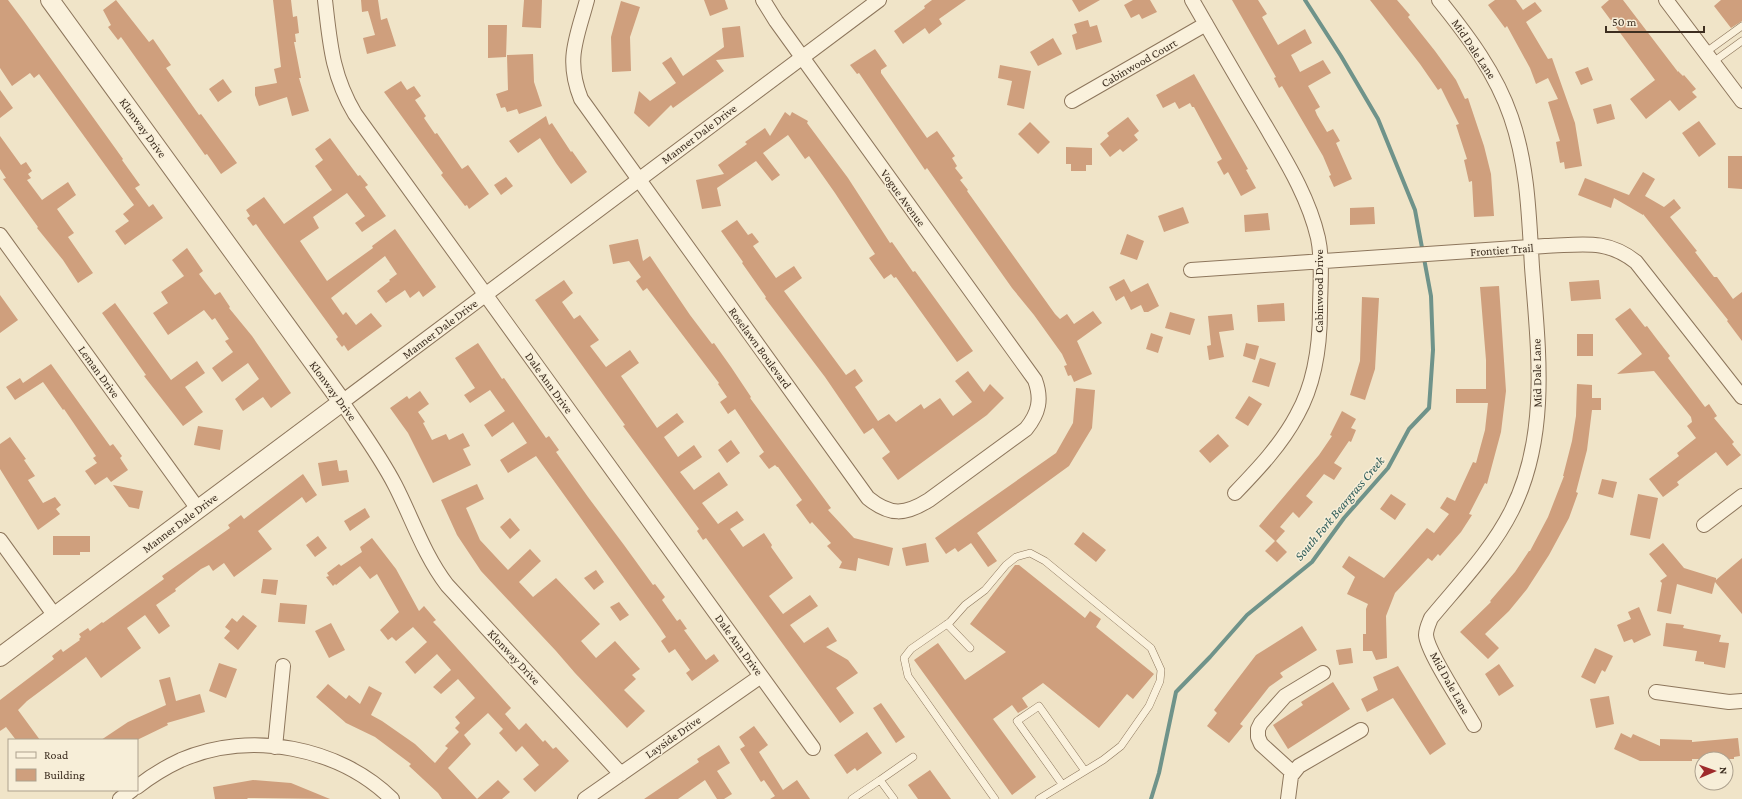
<svg xmlns="http://www.w3.org/2000/svg" width="1742" height="799" font-family="'Crimson Pro',serif">
<style>
.lines{fill:none;stroke-linecap:round;stroke-linejoin:round}
.stream{stroke:#6f938a;stroke-width:4}
.building{fill:#cf9f7d}
.service-casing{stroke:#8d765c;stroke-width:8}
.minor-casing{stroke:#8d765c;stroke-width:16}
.tertiary-casing{stroke:#8d765c;stroke-width:20}
.service{stroke:#faf1dc;stroke-width:7}
.minor{stroke:#faf1dc;stroke-width:14}
.tertiary{stroke:#faf1dc;stroke-width:18}
.labels{text-anchor:middle;stroke-width:3;stroke-linejoin:round;paint-order:stroke}
.street-label{font-size:12px;fill:#3d2e20;stroke:#f7eed8}
.water-label{font-size:13px;font-style:italic;fill:#2f5d5a;stroke:#f7eed8}
</style>
<rect width="100%" height="100%" fill="#f0e4c8"/>
<g class="lines">
<path class="stream" d="M1151,799l8,-26 17,-81 34,-35 37,-42 65,-53 32,-44 44,-50 21,-39 20,-21 4,-58 -2,-54 -16,-86 -37,-91 -37,-63 -36,-56"/>
</g>
<path class="building" d="M0,0h8l15,20 100,139 -1,1 18,25 -5,3 14,19 4,-3 10,14 -38,27 -10,-14 14,-10 -6,-7 11,-9 -95,-131 -5,4 -4,-5 -18,13 -12,-18z
M116,0l33,42 4,-3 18,26 -5,3 33,47 2,-1 36,49 -16,11 -14,-20 -2,1 -79,-111 -5,-7 -3,3 -10,-13 3,-2 -8,-15z
M273,0h18l2,17 4,-1 2,17 -4,1 1,8h-2l7,36h-2l10,33 -17,5 -5,-19 -28,9 -4,-11v-8l22,-4 -3,-14 7,-2z
M361,0h17l3,20 6,-2 9,28 -29,8 -4,-16 12,-3 -7,-24 -6,1z
M524,0h18l-1,28 -19,-1z
M704,0h21l3,9 -18,7z
M932,0h34l-27,19 3,5 -13,10 -4,-6 -22,16 -9,-13 27,-20 4,-3 -1,-2z
M1072,0h28l-21,12z
M1133,0h17l7,12 -15,7 -3,-5 -8,4 -7,-13z
M1232,0h26l9,14 -5,3 16,28 27,-16 7,14 -21,12 9,17 23,-12 8,13 -23,13 12,21 -5,3 2,5 10,17 6,-3 7,12 -4,2 16,36 -18,8 -5,-11 2,-1 -8,-19 -41,-70 -3,2 -5,-10 2,-1z
M1370,0h27l13,15 -2,2 27,34 21,29 9,19 3,-1 16,48 7,28 3,42 -20,1 -2,-36 -3,1 -5,-22 3,-1 -11,-34 3,-1 -18,-36 -3,2 -18,-26z
M1495,0h21l7,10 12,-8 7,9 -16,11 22,37 4,-1 23,65 7,43 -17,3 -1,-7 -4,1 -4,-21 4,-1 -12,-39 10,-3 -10,-21 -12,6 -6,-16 -23,-42 -2,2 -17,-23z
M1609,0h14l55,72v-1l5,5 1,-1 12,14 -4,3 5,5 -18,14 -9,-11 -24,19 -16,-20 25,-19 -54,-73z
M1721,0h21v21l-11,7 -17,-22z
M621,1l19,6 -10,30 1,34 -19,1 -1,-35z
M1088,20l2,7 7,-2 5,17 -26,8 -4,-15 5,-2 -3,-9z
M488,25h19l-1,32 -18,1z
M740,26l4,31 -28,3 8,11 -51,37 -2,-3 -22,22 -15,-14 5,-22 11,10 26,-18 -14,-20 9,-6 12,19 41,-29 -2,-19z
M1053,38l9,16 -24,12 -8,-14z
M875,49l12,17 -6,4v3l46,65 10,-7 18,25 -3,2 5,8 -2,2 8,10 -3,2 8,10 -1,1 88,123 5,5 7,-5 7,10 19,-13 9,12 -25,18 15,33 -18,8 -3,-7 -3,1 -4,-10 3,-1 -5,-11 -28,-39 -22,-27 -85,-120 -2,2 -66,-97 -2,1 -7,-9z
M533,54l1,28 8,24 -23,8 -2,-5 -10,3 -2,-5 -4,1 -5,-14 12,-4 -1,-35z
M1000,65l31,6 -7,38 -17,-4 5,-24 -14,-3z
M1588,67l5,13 -12,5 -6,-13z
M1194,74l54,95 -2,1 10,18 -15,8 -13,-24 -4,3 -7,-13 5,-3 -28,-52h-2l-2,-4 -11,6 -4,-7 -12,6 -7,-13z
M223,79l9,13 -14,10 -9,-13z
M401,81l6,9 7,-4 7,10 -6,4 11,16 -2,2 11,16 2,-1 25,36 6,-4 21,29 -20,15 -2,-4 -2,1 -24,-31 2,-2 -59,-81z
M0,90l13,18 -13,10z
M1611,104l4,15 -18,5 -4,-15z
M785,112l5,4 2,-4 16,9 -1,2 41,55 42,65 2,-1 21,30 2,-1 58,80 -16,11 -61,-85 -2,1 -3,-4 -7,5 -15,-21 6,-4 -40,-61 -26,-37 -4,3 -17,-24 -25,18 17,22 -8,6 -16,-20 -39,27 4,18 -19,3 -6,-29 28,-6 -6,-9 29,-21 -2,-2 20,-14 5,8z
M546,116l3,9 3,-2 19,29 1,-1 15,21 -16,12 -15,-21 -16,-25 -22,15 -9,-12z
M1128,117l11,14 -5,4 4,5 -15,12 -3,-3 -10,8 -10,-13 9,-8 -2,-3z
M1699,121l17,23 -17,13 -17,-24z
M1030,122l20,20 -12,12 -20,-20z
M0,136l21,29 5,-3 6,9 -4,3 3,4 -4,2 15,20 26,-18 8,13 -19,14 17,24 -6,4 25,36 -15,10 -15,-23 -26,-32 1,-1 -35,-48 3,-1 -6,-9z
M330,138l28,38 2,-1 8,10 -3,2 21,29 -24,16 -7,-9 10,-7 -18,-23 -34,24 6,11 -19,13 27,40 46,-33 -1,-2 23,-17 41,58 -13,10 -4,-6 -9,7 -5,-8 -19,13 -9,-12 13,-10 -1,-1 8,-6 -12,-18 -54,42 12,17 3,-3 10,13 15,-12 11,13 -34,25 -4,-6 -2,2 -6,-8 2,-2 -75,-103 -7,-10 -3,2 -6,-8 3,-2 -4,-6 18,-13 20,27 48,-34 -17,-24 8,-6 -8,-11z
M1066,147l26,1v17h-6v6h-15v-7h-5z
M1728,156h14v33l-14,-1z
M1643,172l12,7 -10,17 19,11 10,-8 7,9 -11,9 27,34 -2,1 19,25h3l16,22 9,-7v49l-15,-20 1,-1 -85,-106v1l-29,-17 -3,10 -33,-13 7,-17 44,17z
M506,177l7,9 -12,9 -7,-10z
M1183,207l6,16 -25,9 -6,-16z
M1374,207l1,17 -25,1v-17z
M1268,213l2,17 -25,2 -1,-17z
M737,220l11,15 4,-2 7,9 -6,4 23,32 18,-12 8,12 -18,13 62,84 9,-6 8,12 -8,6 23,34 11,-7 7,8 25,-18 3,5 16,-11 13,18 19,-14 -17,-21 13,-10 16,21 6,-8 14,14 -17,17 -89,65 -16,-22 8,-6 -17,-24 -9,6 -39,-57 -60,-79 1,-1 -24,-34 1,-1 -22,-31z
M1127,234l17,7 -7,19 -17,-6z
M638,239l5,22 7,-5 40,59 22,29 2,-1 17,24 20,30 -1,1 81,110 -3,2 26,28 39,10 -4,18 -31,-8 -2,13 -17,-3 3,-6 -15,-16 4,-3 -19,-21 -2,2 -14,-19 6,-5 -24,-33h-1l-2,-2 -6,4 -10,-13 5,-4 -29,-43 -7,5 -8,-12 7,-5 -9,-13 1,-1 -72,-95 -4,3 -7,-10 5,-4 -12,-16 -16,3 -4,-19z
M187,248l16,23 -4,3 16,21 5,-3 10,15 -1,1 23,28 39,57 -20,15 -8,-11 -20,14 -8,-12 24,-20 -11,-16 -26,19 -10,-14 21,-16 -8,-11 4,-2 -14,-21 -3,2 -8,-10 -36,25 -15,-22 15,-10 -7,-11 23,-16 -12,-16z
M1124,279l7,13 17,-9 11,23 -11,6h-4l-3,-7 -10,5 -7,-14 -8,5 -7,-14z
M564,280l9,13 -11,9 12,17 6,-4 19,25 -9,6 16,21 24,-17 9,13 -18,13 36,52 20,-15 7,9 -20,15 14,20 16,-12 8,12 -22,15 14,18 25,-18 9,13 -26,18 16,21 19,-13 7,9 -14,9 13,18 21,-14 8,12 -1,2 22,31 -24,18 14,18 27,-19 8,11 -28,19 14,18 24,-16 9,14 -11,6 22,13 10,13 -22,15 18,25 -14,10 -134,-185 -3,2 -6,-9 2,-2 -76,-103 2,-1 -90,-125z
M1599,280l2,19 -30,2 -2,-19z
M1499,286l7,105 -5,41 -14,52 -2,-1 -16,31 3,1 -11,17 -21,24 -2,-2 -6,7 -4,-3 -33,35 -9,23 1,42 -11,2 -4,-9h-9v-17h3v-25l2,-5 -21,-10 8,-17 -13,-10 7,-11 35,22 43,-50 7,5 15,-19 -9,-6 7,-11 8,4 18,-39 3,1 9,-33 3,-27h-32v-14h30v-29l-6,-73z
M0,295l18,25 -18,13z
M1362,297l17,1 -4,71 -10,31 -15,-5 10,-34z
M115,303l56,77 26,-19 8,12 -20,14 18,25 -20,14 -39,-50 2,-1 -44,-62z
M1284,303l1,18 -27,1 -1,-17z
M1630,308l15,19 2,-1 9,12 14,18 -2,2 37,49 4,-3 8,12 -3,2 20,24 -2,2 9,11 -14,11 -11,-14 -39,30 2,3 -16,12 -14,-18 30,-23 -2,-3 19,-15 -9,-12 5,-4 -1,-5 -37,-46 -37,3 25,-20 -27,-35z
M1170,312l25,7 -5,16 -25,-7z
M1232,314l2,16 -15,2 5,25 -15,3 -2,-14 4,-1 -3,-29z
M1151,333l12,4 -5,16 -12,-4z
M1577,334h16v22h-16z
M478,343l24,36 2,-1 42,60 3,-2 10,14 -3,2 32,45 36,48 29,40 2,-1 10,13 -3,3 15,21 3,-2 7,10 -3,1 22,30 8,-6 5,7 -27,20 -6,-8 4,-3 -15,-21 -6,4 -8,-12 5,-4 -6,-9 -124,-172 -28,17 -8,-13 27,-17 -14,-21 -21,15 -8,-12 21,-14 -15,-21 -20,13 -6,-8 11,-7 -20,-30z
M1246,343l13,3 -4,14 -12,-4z
M1260,358l16,5 -7,24 -17,-5z
M51,364l59,82 3,-2 9,12 -2,2 8,12 -17,12 -4,-5 -12,8 -10,-14 12,-8 -4,-5 3,-2 -32,-47 -1,1 -20,-28 -28,18 -9,-13 14,-9 3,5z
M1577,384l15,1v13h9v12h-9l-5,40 -11,42 2,1 -9,25 -20,37 -22,34 -18,22 -24,23 14,14 -11,11 -28,-27 31,-30 -1,-1 25,-29 14,-21h1l18,-34 16,-41h-1l9,-35 4,-25z
M1076,388l19,2 -3,38 -23,38 -92,67 20,28 -9,6 -17,-24 -13,9 -3,-4 -9,6 -11,-16 121,-85 17,-30z
M420,391l9,13 -11,8 7,10 -2,1 9,17 14,-6 3,6 14,-7 7,13 -7,3 8,16 -38,18 -25,-50 -18,-25 17,-12 2,3z
M1249,396l13,8 -14,22 -13,-8z
M1342,411l14,8 -5,9 5,2 -5,12 -2,-1 -15,22 8,5 -8,12 -10,-6 -18,22 7,6 -14,16 -6,-6 -13,15 5,4 -9,10 11,11 -10,10 -12,-11 10,-10 -16,-15 60,-71 13,-19 -2,-1z
M198,426l25,4 -3,20 -26,-5z
M1218,434l11,12 -19,17 -11,-12z
M10,437l16,22 -2,1 11,16 -7,4 15,23 12,-6 6,8 -5,4 4,5 -22,16 -38,-61v-25z
M731,440l9,13 -13,10 -9,-13z
M337,460l2,11 8,-1 2,12 -27,4 -4,-23z
M303,474l14,21 -11,8 -4,-6 -44,34 14,18 -38,28 -10,-14 -11,8 -4,-6 -8,4 -26,20 1,2 -20,14 14,21 -11,8 -14,-19 -18,13 14,20 -40,30 -15,-21 -59,44 -9,9 22,30h-24l-10,-13 -6,4v-31l54,-41 -2,-3 9,-7 2,3 17,-12 -1,-1 2,-2 -2,-3 9,-6 2,3 12,-9 1,1 61,-44 -2,-3 68,-48 -2,-3 13,-10 3,4z
M1602,479l15,3 -4,16 -15,-4z
M477,484l7,15 -18,9 14,32 28,30 22,-21 11,12 -22,21 14,15 23,-19 44,46 -19,17 15,17 19,-17 25,28 -8,6 4,4 -12,11 21,21 -18,17 -52,-55 -19,-22 -75,-80 -24,-36 -16,-35z
M113,485l30,6 -4,18 -10,-2z
M1391,494l15,10 -11,16 -15,-11z
M1638,494l20,4 -8,41 -20,-4z
M365,508l5,9 -20,14 -6,-10z
M510,518l10,12 -10,9 -10,-12z
M1083,532l23,18 -10,12 -22,-18z
M53,536h37v16h-10v3h-27z
M318,536l9,12 -12,9 -9,-12z
M372,538l24,31 23,42 5,-5 12,14 -3,2 6,6 72,80 -6,6 14,16 7,-7 17,19 2,-2 8,9 3,-2 13,14 -34,31 -12,-13 16,-14 -17,-19 -6,6 -17,-19 4,-4 -15,-16 -24,22 7,9 -23,24 29,31h-35l-4,-6 -29,-27 2,-2 -36,-27 -29,-14 -30,-26 12,-13 18,15 3,-4 11,9 9,-18 13,7 -11,22 11,6 33,23 20,19 13,-15 -3,-2 14,-14 -4,-4 5,-5 -5,-6 20,-19 -17,-19 -17,15 -8,-7 18,-17 -14,-16 -22,20 -10,-12 22,-20 -14,-15 -17,14 -4,-4 -4,3 -8,-10 19,-18 -22,-38 -7,5 -10,-13 -24,19 -1,-1 -2,2 -7,-9 3,-1 -2,-3 12,-9 2,2 21,-14 -2,-5z
M926,543l3,19 -23,4 -4,-18z
M1663,543l21,25 32,10v2l26,-22v56l-27,-32 -3,12 -35,-10 -6,30 -14,-3 5,-28 -2,-2 7,-5 -18,-22z
M1015,565h4l66,53 5,-7 11,8 -5,8 58,47 -21,25 -6,-5 -28,34 -56,-45 -21,15 6,9 -10,6 -6,-8 -19,14 43,58 -24,18 -98,-135 24,-17 27,37 41,-28 -36,-28z
M596,570l8,12 -10,8 -10,-12z
M263,579l15,1 -2,15 -15,-2z
M619,602l10,13 -9,6 -10,-14z
M280,603l27,2 -2,19 -27,-2z
M1639,607l12,28 -17,8 -2,-4 -8,3 -7,-17 14,-6 -3,-7z
M243,615l14,11 -19,24 -14,-12 6,-7 -5,-4 7,-9 5,4z
M331,623l14,27 -16,8 -14,-27z
M1666,623l18,2 -1,3 38,7 -2,7 10,1 -4,25 -21,-4v-2l-9,-1 2,-10 -34,-5z
M1302,626l15,24 -37,23 3,4 -14,10 -29,37 3,2 -14,17 -22,-17 10,-13 -3,-3 42,-55z
M1351,648l2,15 -14,2 -3,-15z
M1595,648l18,8 -8,16 -3,-2 -7,14 -14,-7z
M219,663l18,6 -11,29 -17,-7z
M1499,664l15,22 -15,10 -14,-22z
M1398,666l48,78 -16,11 -37,-57 -26,14 -6,-13 17,-9 -5,-13z
M170,677l6,24 24,-7 5,18 -38,11 1,2 -31,15h-36l27,-18 38,-17 -7,-25z
M1333,682l17,27 -62,40 -15,-24 30,-20 -2,-3z
M1609,696l5,28 -18,4 -6,-29z
M881,703l24,34 -9,6 -23,-35z
M754,726l14,19 -9,7 24,38 14,-10 13,19h-40l5,-3 -11,-16 -3,2 -21,-33 5,-3 -6,-9z
M867,732l15,21 -25,18 -2,-3 -8,6 -13,-19z
M1621,733l10,5 2,-4 27,12v-7l32,1v2l46,-4 2,18 -6,1v2h-42v2h-52l-26,-12z
M719,745l11,18 -13,8 15,23 -8,5h-7l-12,-19 -27,19h-34l55,-37 -2,-3z
M930,770l21,29h-33l-10,-14z
M253,780l38,3 39,16 -83,-1 1,1h-33l-2,-12z
M498,780l12,12 -8,7h-25z"/>
<g class="lines">
<defs>
<path id="service" d="M1706,52l36,-26
M1713,62l29,-21
M947,624l23,24
M880,780l33,-23
M1062,784l-45,-63 22,-15 46,65
M852,799l28,-19 14,19
M995,799l-87,-123 -4,-18 7,-9 39,-27 15,-17 20,-15 21,-25 10,-8 14,-4 15,8 106,87 10,22 -1,11 -11,25 -28,40 -18,14 -64,39"/>
<path id="minor" d="M325,0c5,44 7,75 30,114l458,634
M587,0c-10,38 -22,59 -6,99l287,399c22,18 37,17 61,2l97,-71c13,-16 16,-30 9,-49l-259,-359 -13,-21
M1192,0c23,40 46,80 70,120 22,38 46,75 56,118 5,23 2,49 2,72 0,37 -5,73 -23,105 -16,30 -39,54 -62,78
M1439,0c29,36 57,73 72,117 17,49 18,100 21,150 6,81 18,167 -20,243 -20,40 -52,73 -81,108 -2,5 -5,11 -5,17 1,17 38,72 48,90
M1666,0l76,101
M1072,101l134,-77
M0,235l198,274
M1191,270l354,-24c36,-1 61,-8 91,16l106,135
M1704,525l38,-29
M0,540l55,76
M1656,692l73,10 13,-1
M275,747l8,-81
M1293,773l-32,-29 -3,-7v-8l3,-6 24,-27 38,-23
M621,774l-174,-189c-23,-30 -35,-67 -52,-100 -15,-29 -35,-56 -53,-83l537,-402
M137,787c14,-11 29,-20 44,-27 69,-30 158,-13 211,39
M120,799l12,-9
M585,799l176,-123
M1288,799l3,-23 8,-10 62,-36"/>
<path id="tertiary" d="M0,657l342,-255 -292,-402"/>
</defs>
<use href="#service" class="service-casing"/>
<use href="#minor" class="minor-casing"/>
<use href="#tertiary" class="tertiary-casing"/>
<use href="#service" class="service"/>
<use href="#minor" class="minor"/>
<use href="#tertiary" class="tertiary"/>
</g>
<g class="labels">
<g class="street-label">
<text transform="translate(1474 49) rotate(56)" y="4">Mid Dale Lane</text>
<text transform="translate(1139 63) rotate(-30)" y="4">Cabinwood Court</text>
<text transform="translate(143 128) rotate(54)" y="4">Klonway Drive</text>
<text transform="translate(699 134) rotate(-37)" y="4">Manner Dale Drive</text>
<text transform="translate(903 198) rotate(54)" y="4">Vogue Avenue</text>
<text transform="translate(1502 250) rotate(-4)" y="4">Frontier Trail</text>
<text transform="translate(1319 291) rotate(-90)" y="4">Cabinwood Drive</text>
<text transform="translate(440 329) rotate(-37)" y="4">Manner Dale Drive</text>
<text transform="translate(760 348) rotate(54)" y="4">Roselawn Boulevard</text>
<text transform="translate(99 372) rotate(54)" y="4">Leman Drive</text>
<text transform="translate(1537 373) rotate(-91)" y="4">Mid Dale Lane</text>
<text transform="translate(549 383) rotate(54)" y="4">Dale Ann Drive</text>
<text transform="translate(333 391) rotate(54)" y="4">Klonway Drive</text>
<text transform="translate(180 523) rotate(-37)" y="4">Manner Dale Drive</text>
<text transform="translate(739 645) rotate(54)" y="4">Dale Ann Drive</text>
<text transform="translate(514 657) rotate(47)" y="4">Klonway Drive</text>
<text transform="translate(1450 683) rotate(61)" y="4">Mid Dale Lane</text>
<text transform="translate(673 737) rotate(-35)" y="4">Layside Drive</text>
</g>
<g class="water-label">
<text transform="translate(1339 508) rotate(-50)" y="5">South Fork Beargrass Creek</text>
</g>
</g>
<rect x="8" y="739" width="130" height="52" fill="#f7eed8" stroke="#ada18e"/>
<rect x="16" y="752" width="20" height="6" fill="#faf1dc" stroke="#ada18e"/>
<text x="44" y="759" font-size="12" fill="#3d2e20">Road</text>
<rect x="16" y="769" width="20" height="12" fill="#cf9f7d" stroke="#ada18e"/>
<text x="44" y="779" font-size="12" fill="#3d2e20">Building</text>
<g transform="translate(1714 771) rotate(88)"><circle r="19" fill="#f7eed8" stroke="#ada18e"/>
<path d="M0-3L7 15L0 10L-7 15Z" fill="#9e2a2b"/>
<text y="-6" font-size="11" font-weight="bold" text-anchor="middle" fill="#3d2e20">N</text>
</g>
<path d="M1606 26v6h98v-6" fill="none" stroke="#3d2e20" stroke-width="2"/>
<text x="1612" y="26" font-size="12" fill="#3d2e20" stroke="#f7eed8" stroke-width="3" paint-order="stroke">50 m</text>
</svg>
